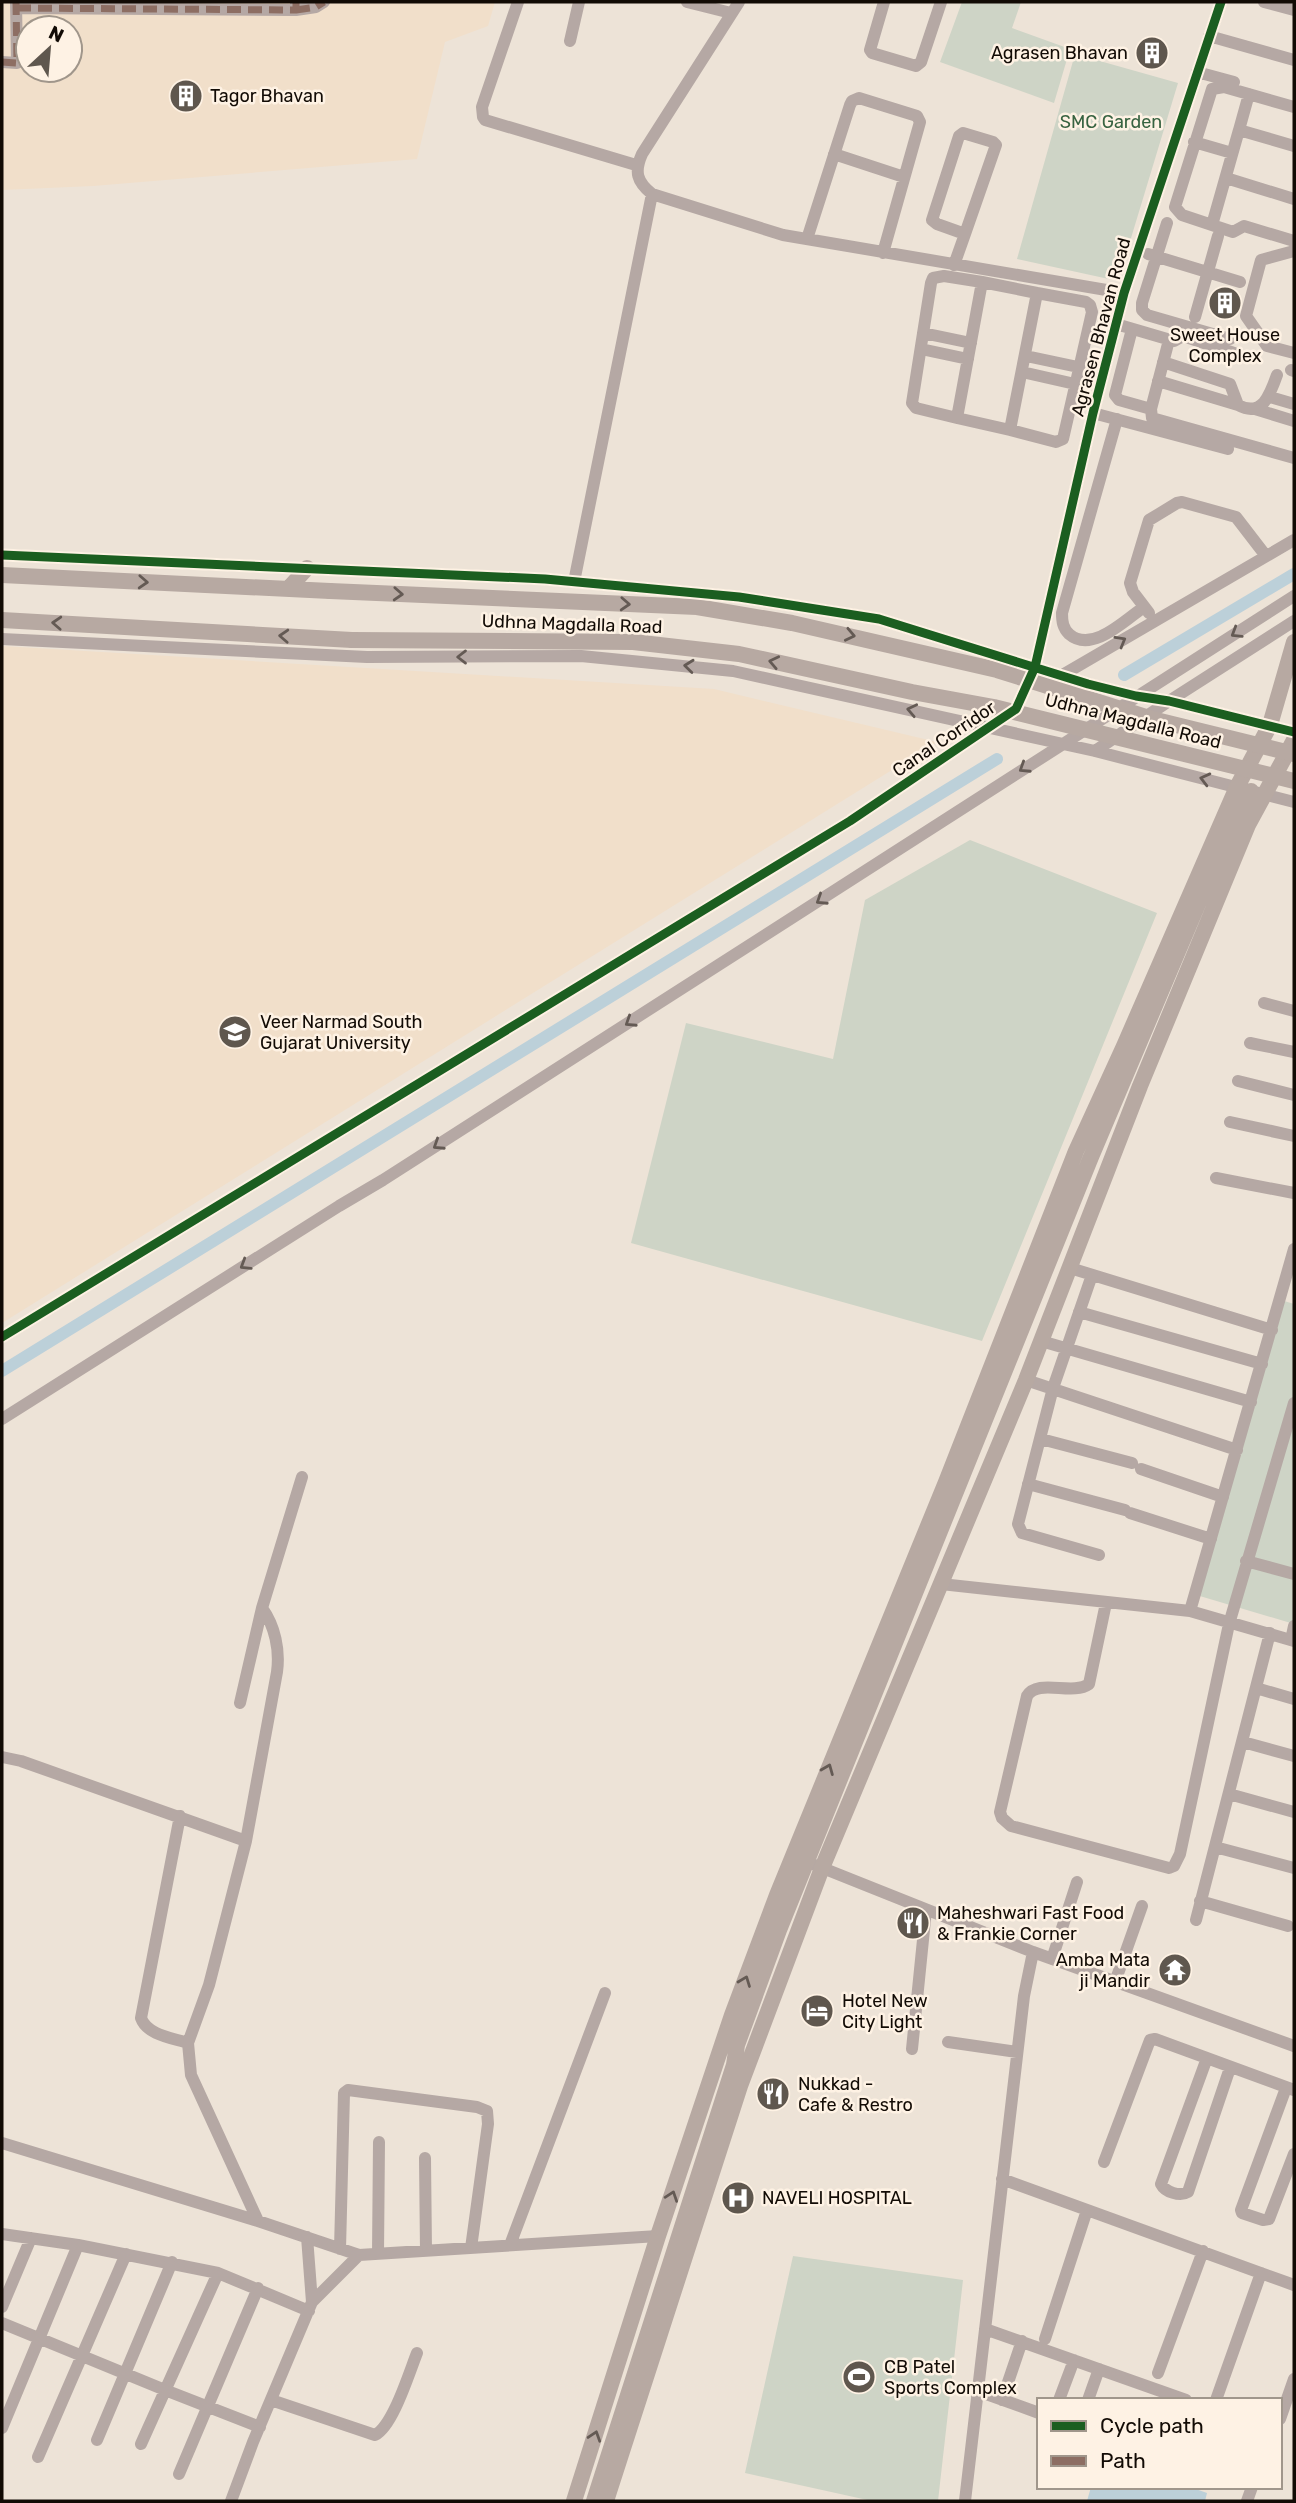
<svg xmlns="http://www.w3.org/2000/svg" width="1296" height="2503" font-family="Rubik,sans-serif">
<style>
.built{fill:#f1dfca;fill-rule:evenodd}
.green{fill:#ced4c6}
.water{fill:#bcd0d9}
.lines{fill:none;stroke-linecap:round;stroke-linejoin:round}
.canal{stroke:#bcd0d9;stroke-width:12}
.minor{stroke:#b5a8a4;stroke-width:12}
.major{stroke:#b7a9a2;stroke-width:16}
.major-bridge{stroke:#b7a9a2;stroke-width:16}
.quiet{stroke:#8d6e63;stroke-width:7;stroke-dasharray:14 7;stroke-linecap:butt}
.cycleway-casing{stroke:#fef2e4;stroke-width:13}
.cycleway{stroke:#1b5e20;stroke-width:9}
.oneway{stroke:#645a54}
.labels{text-anchor:middle;stroke-width:5;stroke-linejoin:round;paint-order:stroke}
.poi-label{font-size:18px;fill:#120b05;stroke:#fef2e4;text-anchor:start}
.park-label{font-size:18px;fill:#386341;stroke:#fef2e4}
.street-label{font-size:18px;fill:#120b05;stroke:#fef2e4}
</style>
<rect width="100%" height="100%" fill="#ede3d7"/>
<path class="built" d="M2,2h493l-7,24 -43,16 -28,117 -324,27 -91,4zM28,28h42v42h-42z
M2,646l712,43 223,53 -935,581z"/>
<path class="green" d="M962,2h59l-9,26 58,21 -16,54 -114,-41z
M1075,54l103,29 -60,198 -101,-22z
M970,840l187,73 -175,428 -351,-98 55,-220 147,36 32,-159z
M1281,1300l13,4v320l-101,-30z
M793,2256l170,24 -25,221h-66l-127,-28z"/>
<path class="water" d="M1091,2487h99l17,6 -2,8h-118z"/>
<g class="lines">
<path class="canal" d="M1124,675l170,-101
M2,1371l995,-612"/>
<path class="minor" d="M518,2l-36,105 1,10 2,3 151,45
M687,2l44,11
M739,2l-97,152c-8,18 -5,28 10,40l131,41 341,58
M884,2l-14,48 2,3 44,13 5,-4 20,-60
M1264,2l30,8
M17,8l279,2v-8
M296,10l20,-3 8,-5
M1209,36l85,24
M570,41l9,-39
M2,62l15,1 -1,-61
M1197,72l37,10
M1294,107l-70,-20 -12,2 -37,118 7,8 51,17 11,-6 50,15
M1239,130l10,-36
M1194,142l38,11
M834,154l70,23
M1226,178l68,21
M1167,223l-25,80v7l5,5 83,24
M1212,225l27,-95 55,16
M807,239l43,-134 2,-4 7,-3 58,18 3,6 -37,131
M1294,251l-33,9 -15,56 21,30 27,7
M1148,254l92,28
M954,265l11,-31 31,-89 -3,-3 -30,-9 -4,3 -27,84 5,4 28,10
M982,282l55,11 -27,137 -53,-12z
M1195,317l23,-81
M1116,324l58,17 9,-5 51,17
M1132,329l-17,66 4,5 32,9
M923,333l48,10
M1169,340l-18,69 1,9 142,40
M921,349l47,10
M1026,356l52,11
M1163,362l67,22 8,21c24,13 32,-10 39,-30
M1291,370l3,1
M1022,372l53,12
M1158,381l80,24
M1270,397l24,7
M1255,409l39,12
M1093,413l135,36
M957,418l-41,-10 -4,-5 19,-120 2,-5 11,-2 38,6
M1117,419l-55,194c0,9 1,15 7,21 23,20 56,-14 75,-27
M1010,430l46,12 7,-3 29,-127 -2,-7 -4,-3 -49,-9
M2,555l543,24 194,18 140,22 209,65 48,12 33,5 125,31
M574,582l78,-388
M1149,613l-16,-21 -3,-9 19,-63 28,-17 5,-1 54,15 30,39
M2,639l365,18 214,-1 152,15 362,80 199,51
M1059,677l235,-137
M1095,751l74,-50 125,-80
M1264,1003l30,8
M1250,1043l44,9
M1238,1081l56,14
M1230,1122l64,14
M1216,1178l78,15
M1070,1268l202,62
M1092,1275l-39,113 -35,136 4,9 77,22
M1079,1312l183,52
M2,1337l848,-516 166,-112 19,-42 58,-254 31,-120 97,-291
M1041,1341l210,61
M1026,1380l211,70
M2,1419l337,-213 44,-26 911,-584
M1041,1439l91,24
M1141,1469l82,28
M1028,1484l97,26
M1130,1513l81,26
M1246,1561l48,13
M941,1584l249,27 104,30
M1106,1603l-17,81c-17,12 -51,-6 -62,12l-27,116 2,6 9,8 158,42 5,-2 6,-12 49,-230 65,-221
M1190,1611l104,-362
M1291,1640l3,-14
M1256,1688l38,11
M240,1703l22,-95 40,-131
M1243,1742l51,14
M2,1757l19,4 225,80
M1229,1794l65,18
M180,1816l-39,202c6,17 31,20 47,25
M1215,1847l79,21
M815,1865l218,87 261,94
M1200,1901l88,25
M1196,1920l74,-287
M1052,1959l25,-77
M1115,1982l27,-76
M948,2042l69,10
M912,2049l14,-139
M1207,2058l-46,126c4,8 19,13 27,8l42,-124
M1286,2088l-45,122 1,3 21,7 6,-1 25,-65
M2,2143l256,78 101,34
M425,2158l1,93
M1104,2162l46,-122 5,-1 139,51
M1002,2179l292,106
M258,2221l-67,-146 -3,-32 21,-58 37,-144 31,-169c3,-22 -2,-46 -15,-64
M2,2234l76,11 140,28 91,38
M307,2237l5,65
M510,2245l95,-252
M340,2249l4,-156 4,-3 129,17 10,4 1,13 -17,124
M378,2254l1,-112
M2,2307l29,-69
M2,2323l163,67 95,37
M985,2329l201,71
M1045,2339l42,-129
M1158,2373l45,-122
M978,2391l61,22
M271,2400l104,35c18,-9 34,-62 42,-82
M1002,2400l20,-59
M1059,2400l15,-40
M1088,2400l11,-31
M1216,2400l45,-127
M1280,2419l14,-40
M2,2428l76,-183
M97,2440l75,-178
M141,2444l77,-171
M38,2457l88,-203
M179,2474l79,-186
M231,2501l22,-59 59,-140 47,-47 299,-19
M965,2501l59,-505 9,-44
M1247,2501l5,-14"/>
<path class="major" d="M2,575l328,16
M288,589l19,-21
M2,620l350,20
M574,2501l84,-265 74,-221 45,-120 169,-413 130,-331 48,-105 113,-259 33,-62 24,-83
M594,2501l140,-436 3,-20 42,-115 312,-773 118,-279 14,-20 28,-67
M606,2501l134,-415 82,-218 204,-488 114,-294 108,-261 46,-85"/>
<path class="major-bridge" d="M330,591l367,16 95,16 205,47 155,49 142,35
M352,640l281,2 106,12 173,38 82,15 300,74"/>
<path class="quiet" d="M17,8l279,2v-8
M296,10l20,-3 8,-5
M2,62l15,1 -1,-61"/>
<defs>
<path id="cycleway" d="M2,555l543,24 194,18 140,22 209,65 48,12 33,5 125,31
M2,1337l848,-516 166,-112 19,-42 58,-254 31,-120 97,-291"/>
</defs>
<use href="#cycleway" class="cycleway-casing"/>
<use href="#cycleway" class="cycleway"/>
</g>
<defs><path id="oneway-chevron" d="M-2-3.5L2.5 0L-2 3.5" fill="none" stroke-width="1.6" stroke-linecap="round" stroke-linejoin="round" transform="scale(1.75)"/></defs>
<g class="oneway">
<use href="#oneway-chevron" transform="translate(143 582) rotate(3)"/>
<use href="#oneway-chevron" transform="translate(398 594) rotate(3)"/>
<use href="#oneway-chevron" transform="translate(625 604) rotate(3)"/>
<use href="#oneway-chevron" transform="translate(57 623) rotate(-177)"/>
<use href="#oneway-chevron" transform="translate(1236 633) rotate(148)"/>
<use href="#oneway-chevron" transform="translate(850 635) rotate(12)"/>
<use href="#oneway-chevron" transform="translate(284 636) rotate(-177)"/>
<use href="#oneway-chevron" transform="translate(1121 641) rotate(-30)"/>
<use href="#oneway-chevron" transform="translate(462 657) rotate(180)"/>
<use href="#oneway-chevron" transform="translate(774 662) rotate(-168)"/>
<use href="#oneway-chevron" transform="translate(689 666) rotate(-174)"/>
<use href="#oneway-chevron" transform="translate(912 710) rotate(-168)"/>
<use href="#oneway-chevron" transform="translate(1024 768) rotate(147)"/>
<use href="#oneway-chevron" transform="translate(1205 779) rotate(-166)"/>
<use href="#oneway-chevron" transform="translate(821 900) rotate(147)"/>
<use href="#oneway-chevron" transform="translate(630 1022) rotate(147)"/>
<use href="#oneway-chevron" transform="translate(438 1145) rotate(147)"/>
<use href="#oneway-chevron" transform="translate(245 1265) rotate(148)"/>
<use href="#oneway-chevron" transform="translate(828 1769) rotate(-68)"/>
<use href="#oneway-chevron" transform="translate(745 1981) rotate(-69)"/>
<use href="#oneway-chevron" transform="translate(672 2196) rotate(-71)"/>
<use href="#oneway-chevron" transform="translate(595 2436) rotate(-72)"/>
</g>
<defs>
<symbol id="building-disc" viewBox="-11 -11 22 22"><circle r="9.5" fill="#5f574e" stroke="#fef2e4"/><path d="M-4-6H4V6H1V3H-1V6H-4ZM-2.5-4.3h1.7v1.8h-1.7ZM.8-4.3h1.7v1.8H.8ZM-2.5-1h1.7V.8h-1.7ZM.8-1h1.7V.8H.8Z" fill="#fff"/></symbol>
<symbol id="university-disc" viewBox="-11 -11 22 22"><circle r="9.5" fill="#5f574e" stroke="#fef2e4"/><path d="M0-5L7-2L0 1L-7-2ZM-4 1L0 2.5L4 1V4Q0 6-4 4Z" fill="#fff"/></symbol>
<symbol id="restaurant-disc" viewBox="-11 -11 22 22"><circle r="9.5" fill="#5f574e" stroke="#fef2e4"/><path d="M-5-6h1v4h1v-4h1v4h1v-4h1v5L-1.5 .5V6h-2V.5L-5-1ZM5-6V6H3V1.5H1.5Q1.5-4 5-6Z" fill="#fff"/></symbol>
<symbol id="temple-disc" viewBox="-11 -11 22 22"><circle r="9.5" fill="#5f574e" stroke="#fef2e4"/><path d="M0-6L5-2H3V0L6.5 2.5H4V6H1.5V3h-3V6H-4V2.5H-6.5L-3 0V-2H-5Z" fill="#fff"/></symbol>
<symbol id="hotel-disc" viewBox="-11 -11 22 22"><circle r="9.5" fill="#5f574e" stroke="#fef2e4"/><path d="M-6-4.5h1.5V1H6V5H4.5V3h-9V5H-6ZM-4 0a1.8 1.8 0 1 1 3.6 0ZM.5 0V-2.5h3Q6-2.5 6 0Z" fill="#fff"/></symbol>
<symbol id="hospital-disc" viewBox="-11 -11 22 22"><circle r="9.5" fill="#5f574e" stroke="#fef2e4"/><path d="M-5-5h3v3.5h4V-5h3V5h-3V1.5h-4V5h-3Z" fill="#fff"/></symbol>
<symbol id="stadium-disc" viewBox="-11 -11 22 22"><circle r="9.5" fill="#5f574e" stroke="#fef2e4"/><path d="M0-5a6.5 5 0 1 0 0 10a6.5 5 0 1 0 0-10ZM-3.5-1.8h7v3.6h-7Z" fill="#fff"/></symbol>
</defs>
<g fill-rule="evenodd">
<use href="#building-disc" x="1133" y="34" width="38" height="38"/>
<use href="#building-disc" x="167" y="77" width="38" height="38"/>
<use href="#building-disc" x="1206" y="284" width="38" height="38"/>
<use href="#university-disc" x="216" y="1013" width="38" height="38"/>
<use href="#restaurant-disc" x="894" y="1904" width="38" height="38"/>
<use href="#temple-disc" x="1156" y="1951" width="38" height="38"/>
<use href="#hotel-disc" x="798" y="1992" width="38" height="38"/>
<use href="#restaurant-disc" x="754" y="2075" width="38" height="38"/>
<use href="#hospital-disc" x="719" y="2179" width="38" height="38"/>
<use href="#stadium-disc" x="840" y="2358" width="38" height="38"/>
</g>
<g class="labels">
<g class="poi-label">
<text x="1128" y="59" text-anchor="end">Agrasen Bhavan</text>
<text x="210" y="102">Tagor Bhavan</text>
<text x="1225" y="341" text-anchor="middle">Sweet House<tspan x="1225" dy="21">Complex</tspan></text>
<text x="260" y="1028">Veer Narmad South<tspan x="260" dy="21">Gujarat University</tspan></text>
<text x="937" y="1919">Maheshwari Fast Food<tspan x="937" dy="21">&amp; Frankie Corner</tspan></text>
<text x="1150" y="1966" text-anchor="end">Amba Mata<tspan x="1150" dy="21">ji Mandir</tspan></text>
<text x="842" y="2007">Hotel New<tspan x="842" dy="21">City Light</tspan></text>
<text x="798" y="2090">Nukkad -<tspan x="798" dy="21">Cafe &amp; Restro</tspan></text>
<text x="762" y="2204">NAVELI HOSPITAL</text>
<text x="884" y="2373">CB Patel<tspan x="884" dy="21">Sports Complex</tspan></text>
</g>
<g class="park-label">
<text x="1111" y="128">SMC Garden</text>
</g>
<g class="street-label">
<text transform="translate(1101 327) rotate(-75)" y="6">Agrasen Bhavan Road</text>
<text transform="translate(572 624) rotate(2)" y="6">Udhna Magdalla Road</text>
<text transform="translate(1133 721) rotate(14)" y="6">Udhna Magdalla Road</text>
<text transform="translate(944 739) rotate(-34)" y="6">Canal Corridor</text>
</g>
</g>
<rect width="1296" height="2503" fill="none" stroke="#120b05" stroke-width="7"/>
<rect x="1037" y="2398" width="245" height="91" fill="#fef2e4" stroke="#a0968b" stroke-width="2"/>
<rect x="1051" y="2421" width="35" height="10" fill="#1b5e20" stroke="#a0968b" stroke-width="2"/>
<text x="1100" y="2433" font-size="21" fill="#120b05">Cycle path</text>
<rect x="1051" y="2456" width="35" height="10" fill="#8d6e63" stroke="#a0968b" stroke-width="2"/>
<text x="1100" y="2468" font-size="21" fill="#120b05">Path</text>
<g transform="translate(49 49) rotate(26)"><circle r="33" fill="#fef2e4" stroke="#a0968b" stroke-width="2"/>
<path d="M0-5L12 26L0 18L-12 26Z" fill="#5f574e"/>
<text y="-10" font-size="19" font-weight="bold" text-anchor="middle" fill="#120b05">N</text>
</g>
</svg>
